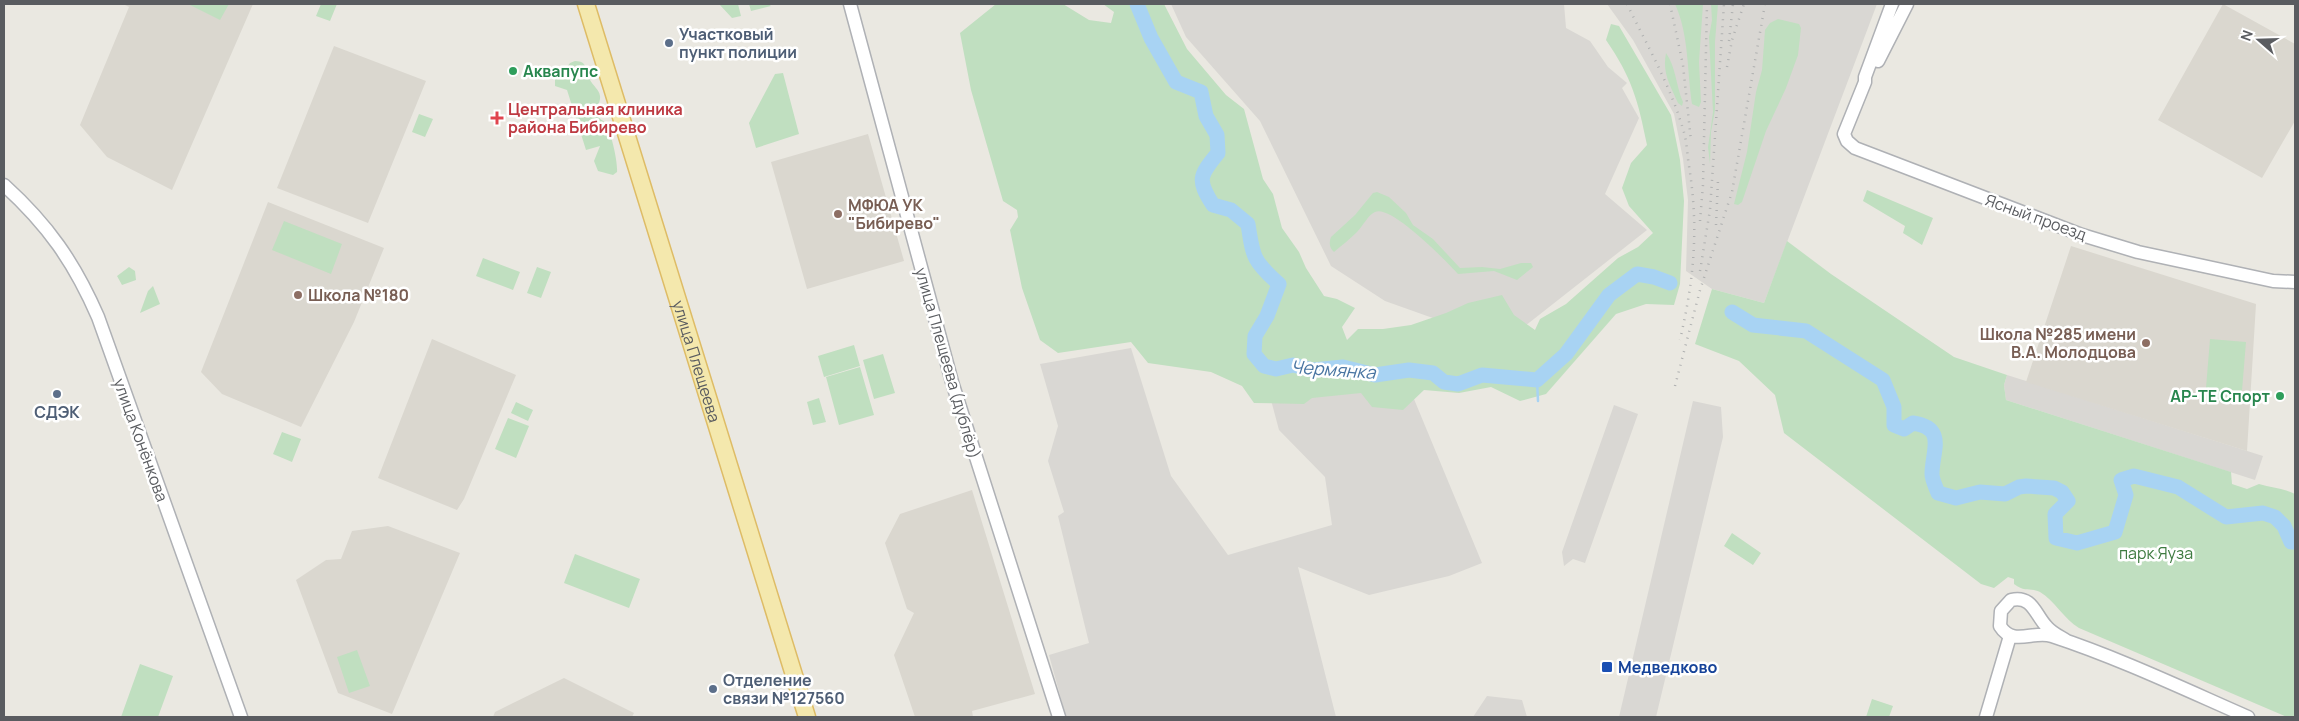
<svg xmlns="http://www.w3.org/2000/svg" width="2299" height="721" font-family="Manrope,sans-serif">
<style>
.industrial{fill:#d9d7d3}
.education{fill:#dad7cf}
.green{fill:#c0dfc0}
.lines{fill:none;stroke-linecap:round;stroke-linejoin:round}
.stream{stroke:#a8d3f3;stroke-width:2.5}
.river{stroke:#a8d3f3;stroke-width:15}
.minor-casing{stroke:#afb1b5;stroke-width:15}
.major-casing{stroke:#debc66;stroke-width:19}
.minor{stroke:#fff;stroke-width:12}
.major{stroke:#f4e8ad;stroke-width:16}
.rail{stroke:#afb0b0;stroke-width:2.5;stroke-dasharray:1 6;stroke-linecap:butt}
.service-dot{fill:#5c6f8a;stroke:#fff;stroke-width:2}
.leisure-dot{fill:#2e9e5b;stroke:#fff;stroke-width:2}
.health-dot{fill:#e0444e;stroke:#fff;stroke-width:2}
.education-dot{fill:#8d6e63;stroke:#fff;stroke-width:2}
.transit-dot{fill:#1a4fb4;stroke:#fff;stroke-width:2}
.labels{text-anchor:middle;stroke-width:5;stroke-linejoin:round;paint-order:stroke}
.service-label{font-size:16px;font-weight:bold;fill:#4e5e75;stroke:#fff;text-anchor:start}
.leisure-label{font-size:16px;font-weight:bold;fill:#27864d;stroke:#fff;text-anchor:start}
.health-label{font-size:16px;font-weight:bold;fill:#be3a42;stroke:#fff;text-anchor:start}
.education-label{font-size:16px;font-weight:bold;fill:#785e54;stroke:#fff;text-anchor:start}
.street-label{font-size:16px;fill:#5a5c60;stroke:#fff}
.park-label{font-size:16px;fill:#3e7b40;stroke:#fff}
.transit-label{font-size:16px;font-weight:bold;fill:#164399;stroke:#fff;text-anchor:start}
.water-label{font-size:18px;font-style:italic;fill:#4975a2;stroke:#fff}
</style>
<rect width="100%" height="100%" fill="#eae8e1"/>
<path class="industrial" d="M1171,4h393l2,24 24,13 18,26 19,16 -5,5 17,30 -34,76 42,36 -122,96 -81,-4 -59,-21 -54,-35 -71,-145 -74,-84z
M1607,4h270l-113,299 -52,-14 -26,-18 2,-71 -5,-41 -9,-45 -41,-74z
M1131,348l40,128 57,79 104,-30 -7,-48 -46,-47 -8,-30 138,-13 73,176 -33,13 -80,19 -71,-28 38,150h-270l-17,-62 40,-12 -31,-127 6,-4 -16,-51 10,-35 -18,-62z
M2007,375l256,81 -8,24 -249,-80 -2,-15z
M1693,401l28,6 2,30 -67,280h-37z
M1614,405l24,9 -53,149 -12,-4 -9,7 -2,-14z
M1487,696l35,4 5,17h-54z"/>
<path class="education" d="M123,4h130l-81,186 -65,-33 -27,-32 49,-118z
M2223,4l72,40v77l-33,57 -104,-58z
M334,46l92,35 -58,142 -91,-35z
M868,134l36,127 -97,28 -36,-127z
M268,202l116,46 -30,74 -53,105 -79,-33 -21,-22z
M2071,246l185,58 -9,147 -221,-69z
M432,339l84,36 -52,124 -7,11 -79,-32z
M972,490l63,204 -63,17 1,6h-58l-21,-62 20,-42 -7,-4 -22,-66 15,-29z
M388,526l72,27 -68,161 -54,-21 -42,-113 30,-20 15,-1 11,-28z
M564,678l70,35 -2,4h-139l2,-5z"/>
<path class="green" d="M188,4h41l-9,16z
M321,4h16l-7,17 -14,-5z
M719,4h19l3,12 -9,2z
M749,4h19l3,2 -20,5z
M996,4h67l26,16 22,3 3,-11 -11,-8h61l23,45 39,46 18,14 19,70 10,15 9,34 17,24 7,16 18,28 13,3 18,9 -13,19 5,13 11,-11h25l28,-4 35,-12 22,-10 34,-8 12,20 21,15 5,-11 26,-15 52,-46 20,-11 15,-14 -24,-27 -7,-18 9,-25 16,-18c-9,-45 -15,-67 -41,-105l5,-16 8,2 52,89 9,45 4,41 -4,83 -6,21 -28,-1 -30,10 -70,80 -26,7 -29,-14 -32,6 -35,-3 -21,20 -31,-3 -11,-14 -49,5 -8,6 -50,-1 -12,-17 -31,-14 -63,-9 -17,-21 -73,11 -18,-13 -18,-52 -12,-58 8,-13 -1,-7 -14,-9 -32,-111 -11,-57z
M1675,4h28l-4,58 2,40 -2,5 -7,-3c-5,-34 -3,-69 -17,-100z
M1711,4h7l-3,38v68l-4,22 -1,32 -2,-17 5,-35 -4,-75 3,-17z
M1778,19l21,5 2,4 -3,27 -12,33 -20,43 -24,71 -4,3 -4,-1 13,-52 9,-60 6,-22 3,-40 5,-7z
M1666,53c10,14 10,33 17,49l-1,4 -4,-3c-8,-18 -16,-30 -12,-50z
M575,61c14,0 10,11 15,19 3,6 9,9 10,16 1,7 -6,12 -3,19 2,4 6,5 8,8 6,8 13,39 12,49l-4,3 -15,-4 -4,-10 6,-15 -14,4 -19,-60 -12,-4v-10l9,-5 6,-8z
M783,73l16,61 -43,14 -7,-25 26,-49z
M419,114l14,5 -8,18 -13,-5z
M1867,190l66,28 -11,27 -19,-12 2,-7 -42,-25z
M1377,192l12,5 17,16 7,12 20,14 27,29 22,-1 18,2 21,-6h10l2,4 -16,13 -23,-9 -36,3c-11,-12 -67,-70 -83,-62 -7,3 -12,14 -18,20 -7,7 -16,14 -23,20 -5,-4 -5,-10 -3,-15l24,-22 18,-22z
M284,221l58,23 -11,30 -59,-24z
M1787,241l44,33 123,83 53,18 -3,10 2,15 225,72 1,12 15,5 12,-5c13,4 24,4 36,10v223h-8l-208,-89c-15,-9 -25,-28 -39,-36 -11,-5 -14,1 -26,-8v-5l-6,-2 -14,11 -13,-4 -197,-151 -9,-38 -36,-34 -44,-17 17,-55 52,14z
M483,258l37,14 -7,18 -37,-14z
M129,267l6,4 1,9 -14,5 -5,-9z
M537,267l14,5 -10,26 -14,-5z
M153,286l7,18 -20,9 8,-22z
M2210,339l36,3 -5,61 -36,-3z
M854,345l6,21 -36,11 -6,-21z
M883,354l12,39 -21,6 -11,-39z
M860,367l14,48 -35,10 -13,-48z
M819,398l7,24 -13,3 -6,-23z
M516,402l17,8 -5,11 -17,-8z
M508,418l21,8 -13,32 -21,-9z
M282,432l19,7 -9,23 -19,-8z
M1732,533l29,20 -8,12 -29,-19z
M575,554l65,25 -11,29 -65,-25z
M357,650l13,36 -21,7 -12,-36z
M140,664l33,12 -15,41h-37z
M1872,699l21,7 -4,11h-23z"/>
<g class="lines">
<path class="stream" d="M1537,380l1,21"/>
<path class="river" d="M1137,4l14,34 25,44 25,10 5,24 11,19 1,18c-19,23 -21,27 -5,52l18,5 17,14c5,33 5,37 31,60l-12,32 -12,20 -1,18 10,12 12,3 17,-4 20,5 30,-3 32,8 34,-5 24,3 11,9 14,2 24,-9 55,5 29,-26 43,-59 28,-21 17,3 16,6
M1732,312l21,13 53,6 77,49 11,27v18l10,4 9,-6c34,5 19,28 19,51 0,6 4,13 6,19l18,5 24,-6 25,2 14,-7 7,-1 28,2 8,4 6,9 -13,13 1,24 21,5 38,-11 11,-37 -5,-15 13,-4 44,11 48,30 37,-4 12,4 9,9 7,16h4"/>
<defs>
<path id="minor" d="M850,4l102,378 107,335
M1892,4l-27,73v5l-21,52 3,7 8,7 227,87 56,17 135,29 22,1
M1878,61l29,-57
M4,185c44,40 70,77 94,132l143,400
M2067,641c-6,-4 -15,-8 -20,-14 -12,-12 -14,-32 -36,-27l-10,11 -1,15c13,21 33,4 52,10 67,22 132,53 196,81
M1986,717l24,-81"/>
<g id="major">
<path id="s1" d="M586,4l221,713"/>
</g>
</defs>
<use href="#minor" class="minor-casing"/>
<use href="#major" class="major-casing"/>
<use href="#minor" class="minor"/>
<use href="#major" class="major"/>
<path class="rail" d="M1627,4c20,41 43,81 56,125 4,12 4,25 6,37 10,63 5,113 -9,174
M1670,4l13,61 8,76
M1729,41l4,-37
M1727,67l5,-27 12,-36
M1700,221l3,-36 4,-181
M1716,225l2,-45
M1700,271l10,-61 14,-206
M1675,386l25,-96 32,-98 33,-188"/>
</g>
<g class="service-dot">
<circle cx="669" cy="43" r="5"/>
<circle cx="57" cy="394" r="5"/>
<circle cx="713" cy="689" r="5"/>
</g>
<g class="leisure-dot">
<circle cx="513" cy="71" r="5"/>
<circle cx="2280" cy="396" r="5"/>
</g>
<path class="health-dot" d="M494.5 110.5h5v5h5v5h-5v5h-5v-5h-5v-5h5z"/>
<g class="education-dot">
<circle cx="838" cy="214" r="5"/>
<circle cx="298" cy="295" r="5"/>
<circle cx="2146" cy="343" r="5"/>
</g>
<rect class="transit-dot" x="1601" y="661" width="12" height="12" rx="2.5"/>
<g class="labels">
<g class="service-label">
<text x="679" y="40">Участковый<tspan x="679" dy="18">пункт полиции</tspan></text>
<text x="57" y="418" text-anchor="middle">СДЭК</text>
<text x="723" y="686">Отделение<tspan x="723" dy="18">связи №127560</tspan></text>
</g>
<g class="leisure-label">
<text x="523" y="77">Аквапупс</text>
<text x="2270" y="402" text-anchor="end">АР-ТЕ Спорт</text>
</g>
<g class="health-label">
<text x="508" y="115">Центральная клиника<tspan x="508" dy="18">района Бибирево</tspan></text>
</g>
<g class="education-label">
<text x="848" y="211">МФЮА УК<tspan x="848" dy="18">"Бибирево"</tspan></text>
<text x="308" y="301">Школа №180</text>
<text x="2136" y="340" text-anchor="end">Школа №285 имени<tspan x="2136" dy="18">В.А. Молодцова</tspan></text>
</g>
<g class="street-label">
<text transform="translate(2036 217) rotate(20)" y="6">Ясный проезд</text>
<text dy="6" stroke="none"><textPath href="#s1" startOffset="374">улица Плещеева</textPath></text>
<text transform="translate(948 363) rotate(74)" y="6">улица Плещеева (дублёр)</text>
<text transform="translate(141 440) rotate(70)" y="6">улица Конёнкова</text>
</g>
<g class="park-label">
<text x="2156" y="559">парк Яуза</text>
</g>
<g class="transit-label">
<text x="1618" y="673">Медведково</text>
</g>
<g class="water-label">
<text transform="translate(1333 370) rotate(4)" y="6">Чермянка</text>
</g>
</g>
<rect width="2299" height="721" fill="none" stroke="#5a5c60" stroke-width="10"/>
<g transform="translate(2259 40) rotate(290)" stroke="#ffffff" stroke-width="4" paint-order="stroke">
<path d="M0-4L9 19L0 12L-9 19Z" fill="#5a5c60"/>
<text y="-8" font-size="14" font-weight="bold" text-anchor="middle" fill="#5a5c60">N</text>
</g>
</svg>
